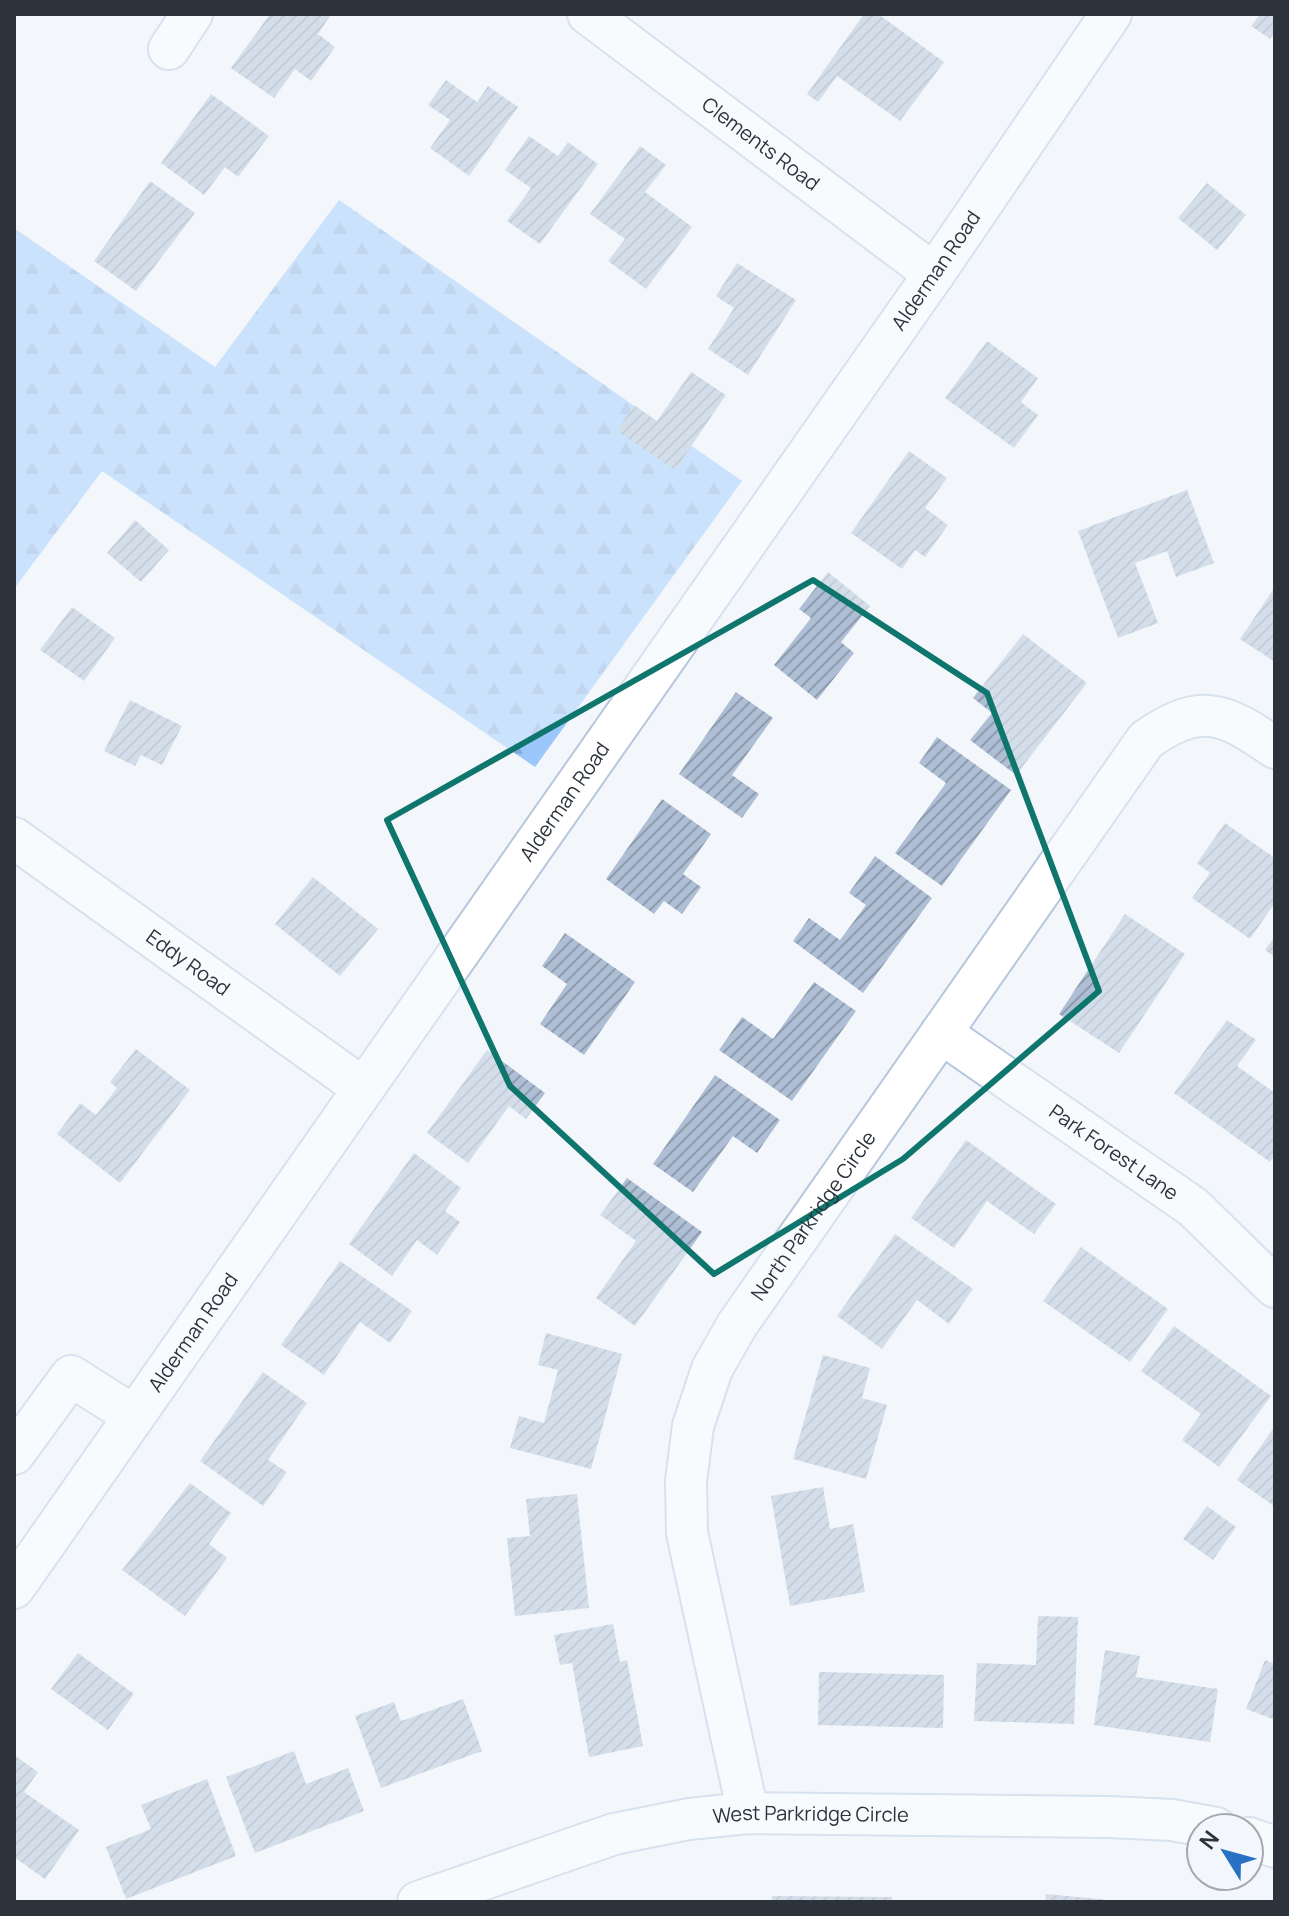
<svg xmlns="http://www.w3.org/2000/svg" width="1289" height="1916" font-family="Manrope,sans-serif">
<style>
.forest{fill:url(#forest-firs)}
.building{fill:url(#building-hatch)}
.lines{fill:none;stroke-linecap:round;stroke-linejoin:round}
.minor-casing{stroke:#b6c7dd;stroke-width:44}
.minor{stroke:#fff;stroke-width:40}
.marked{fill:none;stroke:#0f766e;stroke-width:6;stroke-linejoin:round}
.labels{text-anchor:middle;stroke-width:7;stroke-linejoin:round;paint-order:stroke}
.street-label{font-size:20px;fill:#2c333b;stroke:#f3f7fb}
</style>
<defs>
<pattern id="forest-firs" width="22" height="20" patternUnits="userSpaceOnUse" patternTransform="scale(2)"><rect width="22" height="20" fill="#9bc7fc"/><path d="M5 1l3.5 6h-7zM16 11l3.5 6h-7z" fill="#86abd9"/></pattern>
<pattern id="building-hatch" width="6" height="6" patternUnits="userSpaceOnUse" patternTransform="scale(2)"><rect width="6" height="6" fill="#aebfd5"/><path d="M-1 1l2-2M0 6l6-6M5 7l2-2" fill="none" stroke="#8e9cae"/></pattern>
</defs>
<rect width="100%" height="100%" fill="#f3f7fb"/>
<path class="forest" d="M339,200l403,281 -207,286 -433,-296 -88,118v-361l201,139z"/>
<path class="building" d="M270,14h57l3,2 -12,18 17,13 -24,34 -16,-12 -21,29 -43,-30z
M864,14h14l66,48 -44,59 -63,-45 -19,26 -11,-8z
M1260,14h15v17l-5,8 -19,-13z
M446,80l31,22 11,-16 30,21 -49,69 -39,-28 20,-28 -22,-15z
M211,94l58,42 -31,41 -13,-10 -21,28 -43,-32z
M529,136l29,20 10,-14 30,22 -58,80 -33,-23 24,-33 -26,-18z
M640,146l26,19 -21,27 47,35 -46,62 -38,-28 17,-22 -35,-25z
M150,181l45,32 -59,78 -42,-30z
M1207,183l39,32 -29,35 -39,-32z
M737,263l59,37 -48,75 -40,-26 26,-41 -18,-12z
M987,341l51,37 -17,24 17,13 -24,33 -69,-50z
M691,372l35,23 -51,75 -58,-39 17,-26 23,16z
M909,451l38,27 -22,30 23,17 -23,32 -10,-7 -13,19 -51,-36z
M1187,490l27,73 -38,14 -9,-26 -32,12 23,60 -40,15 -40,-107z
M135,520l34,30 -28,32 -34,-29z
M828,572l42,34 -29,36 13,11 -37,47 -43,-35 37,-47 -12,-9z
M1275,587v75l-35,-23z
M72,607l43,31 -31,43 -44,-31z
M1023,634l64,49 -71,92 -46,-35 22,-27 -19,-15z
M736,692l37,26 -41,57 27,19 -17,24 -63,-44z
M130,700l52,26 -20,39 -21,-10 -6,11 -31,-15z
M937,737l74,53 -69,96 -47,-33 51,-70 -27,-20z
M662,799l49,35 -28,40 18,13 -19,27 -18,-13 -10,13 -48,-35z
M1225,823l50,35v45l-25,36 -58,-41 18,-25 -13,-10z
M875,856l57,42 -69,95 -70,-52 16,-23 31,22 26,-35 -17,-12z
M313,877l65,52 -38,47 -65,-52z
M1125,914l60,40 -66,99 -60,-39z
M565,933l70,49 -51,73 -44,-31 27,-40 -25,-18z
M1275,936v21l-10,-7z
M814,982l42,29 -64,90 -73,-51 23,-33 31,22z
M1227,1020l29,20 -19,26 38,27v62l-5,7 -96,-69z
M136,1049l54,41 -70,93 -63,-49 23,-31 16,12 21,-27 -7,-6z
M487,1050l58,43 -19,26 -17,-13 -41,57 -41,-30z
M715,1075l65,45 -23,33 -24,-17 -40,56 -40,-28z
M966,1140l90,64 -22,30 -47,-33 -33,47 -43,-30z
M414,1153l47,35 -16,23 15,11 -23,33 -20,-15 -25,36 -43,-32z
M627,1178l75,54 -67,94 -39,-28 40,-57 -36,-26z
M895,1234l78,55 -24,35 -32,-24 -35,49 -45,-33z
M1081,1247l87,62 -38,53 -87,-61z
M340,1261l72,50 -22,32 -30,-21 -36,53 -43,-30z
M1174,1326l97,70 -52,71 -37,-27 19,-26 -60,-43z
M546,1333l76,21 -31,115 -81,-21 9,-32 25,7 14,-53 -20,-5z
M823,1355l47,13 -8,30 25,7 -21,74 -73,-20z
M263,1372l44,31 -39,57 19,12 -24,34 -63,-45z
M1275,1426v81l-38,-27z
M190,1483l41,30 -22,31 18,14 -42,58 -63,-46z
M823,1487l7,42 23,-5 12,68 -75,14 -19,-110z
M577,1494l12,114 -74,8 -8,-78 23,-2 -4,-37z
M1207,1506l29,21 -23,33 -30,-21z
M1038,1616l40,1 -4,107 -100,-3 3,-58 59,2z
M613,1624l7,38 7,-2 16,86 -54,11 -17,-94 -12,2 -6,-30z
M1105,1650l35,6 -4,21 82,12 -8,53 -116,-17z
M78,1653l56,41 -26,36 -57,-41z
M1265,1660l10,4v56l-29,-11z
M819,1672l125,3 -1,53 -125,-3z
M463,1699l19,52 -101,37 -26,-72 39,-14 7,19z
M294,1751l12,33 42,-16 16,43 -109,42 -29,-76z
M14,1755l24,17 -14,20 55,38 -34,49 -31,-22z
M207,1779l29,77 -110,43 -20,-52 45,-18 -10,-24z
M1046,1894l63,6v2h-64z
M772,1896l120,1v5h-120z"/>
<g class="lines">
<defs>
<g id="minor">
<path id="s1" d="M588,14l346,260"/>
<path d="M169,49l23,-35"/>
<path id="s2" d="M14,838l349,250"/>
<path id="s3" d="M941,1033l252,174 82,80"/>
<path d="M14,1454l57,-78 63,40"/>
<path id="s4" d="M14,1588l920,-1314 177,-260"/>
<path id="s5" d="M748,1813l-61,-280 -1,-52 7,-55 19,-57 25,-44 409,-585c54,-38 78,-28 129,8"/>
<path d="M1249,1838l26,9"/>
<path id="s6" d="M418,1902l196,-68 75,-15 59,-6 362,4 62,3 44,8"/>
</g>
</defs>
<use href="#minor" class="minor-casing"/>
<use href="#minor" class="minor"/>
</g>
<path d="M0 0H1289V1916H0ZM813,580l174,113 112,298 -196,168 -189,115 -204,-188 -123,-266z" fill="#f3f7fb" fill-opacity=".55" fill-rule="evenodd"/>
<path class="marked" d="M813,580l174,113 112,298 -196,168 -189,115 -204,-188 -123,-266z"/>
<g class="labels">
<g class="street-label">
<text dy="7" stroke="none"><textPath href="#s1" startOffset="216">Clements Road</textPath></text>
<text dy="7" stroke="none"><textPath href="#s4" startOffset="1608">Alderman Road</textPath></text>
<text dy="7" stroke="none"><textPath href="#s4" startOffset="960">Alderman Road</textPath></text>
<text dy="7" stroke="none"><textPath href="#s2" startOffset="214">Eddy Road</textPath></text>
<text dy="7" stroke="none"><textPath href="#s3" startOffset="210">Park Forest Lane</textPath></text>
<text dy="7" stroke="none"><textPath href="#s5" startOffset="638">North Parkridge Circle</textPath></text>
<text dy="7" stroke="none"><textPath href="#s4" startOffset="312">Alderman Road</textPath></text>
<text dy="7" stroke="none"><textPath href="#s6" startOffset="406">West Parkridge Circle</textPath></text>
</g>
</g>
<rect width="1289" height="1916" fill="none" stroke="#2c333b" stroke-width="32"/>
<g transform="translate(1225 1852) rotate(307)"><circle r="38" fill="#f3f7fb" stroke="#a3a9ae" stroke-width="2"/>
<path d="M0-6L14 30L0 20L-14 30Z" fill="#2972c3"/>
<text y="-12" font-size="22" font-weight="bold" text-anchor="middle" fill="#2c333b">N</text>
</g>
</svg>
